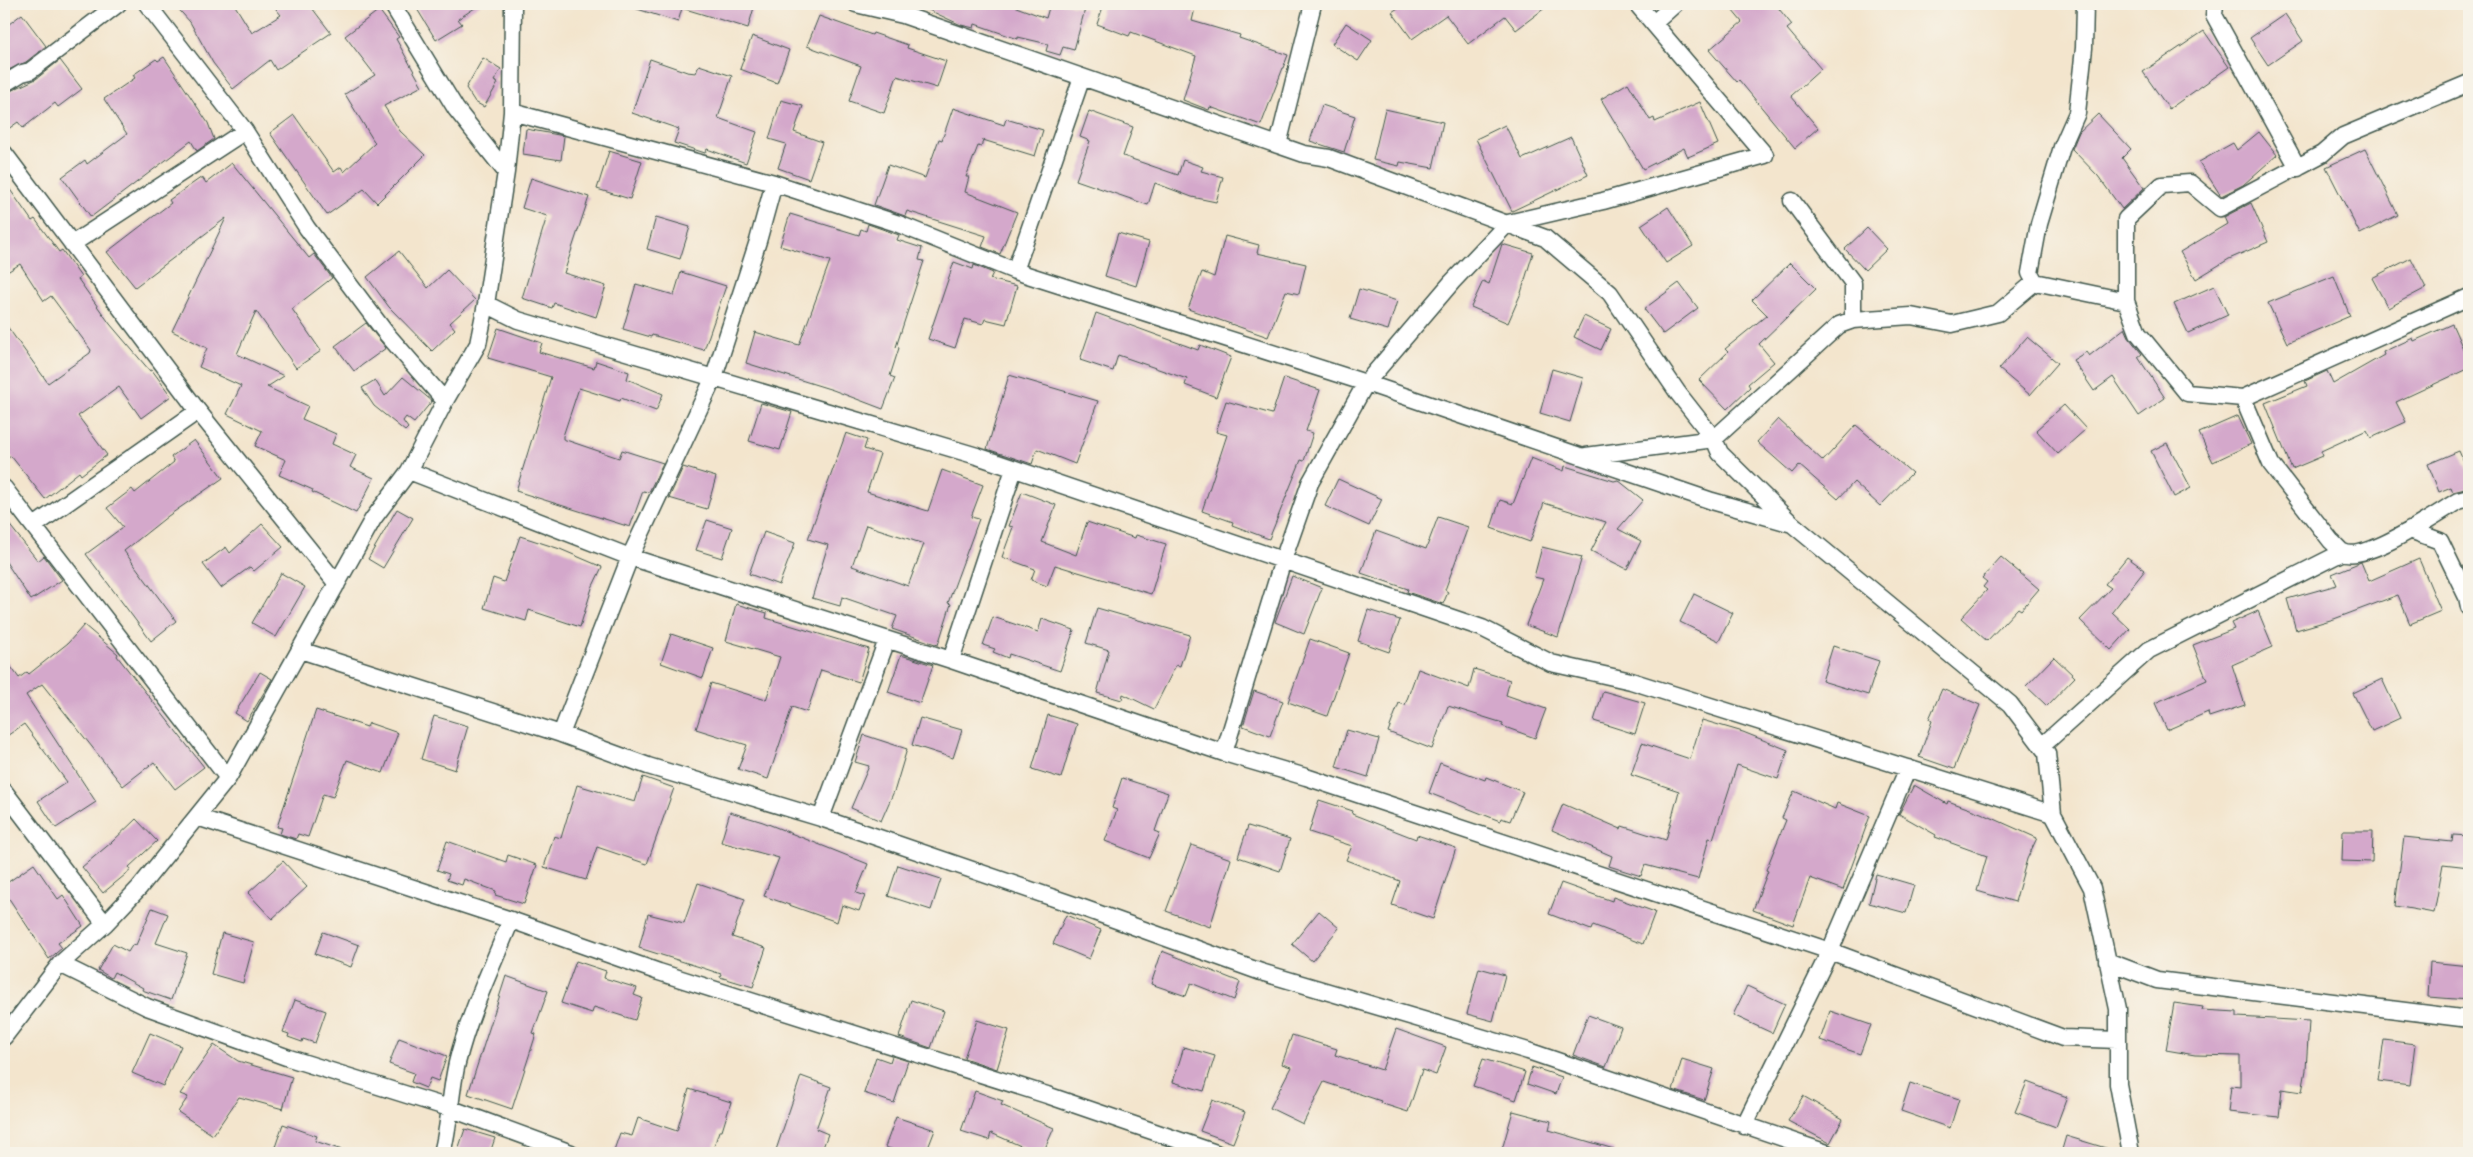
<svg xmlns="http://www.w3.org/2000/svg" width="2473" height="1157" font-family="Alegreya,serif">
<style>
.building{fill:#d4a8cb;fill-rule:evenodd}
.lines{fill:none;stroke-linecap:round;stroke-linejoin:round}
.minor-casing{stroke:#3f564b;stroke-width:19}
.minor{stroke:#fff;stroke-width:16}
</style>
<rect width="100%" height="100%" fill="#f7f3e8"/>
<filter id="ink" filterUnits="userSpaceOnUse"><feTurbulence type="fractalNoise" baseFrequency=".02" numOctaves="2"/><feDisplacementMap in="SourceGraphic" scale="10" xChannelSelector="R" yChannelSelector="G"/><feConvolveMatrix kernelMatrix="1 2 1 2 8 2 1 2 1" color-interpolation-filters="sRGB"/></filter>
<filter id="wash" filterUnits="userSpaceOnUse"><feTurbulence type="fractalNoise" baseFrequency=".0096" numOctaves="4" result="noise"/><feDisplacementMap in="SourceGraphic" scale="20" xChannelSelector="R" yChannelSelector="G"/><feGaussianBlur stdDeviation="1.12" result="paint"/><feColorMatrix in="noise" values="0 0 0 0 0 0 0 0 0 0 0 0 0 0 0 0 0 1.4 0 .05"/><feComposite in="paint" operator="in"/></filter>
<g filter="url(#wash)">
<rect width="100%" height="100%" fill="#f3e5cd"/>
<g id="blocks">
<path class="building" d="M174,4h60l18,29 29,-18 -9,-11h37l22,29 -55,37 -6,-10 -37,29 -20,-26 -23,-41z
M414,4h67l-23,15 4,5 -26,16z
M631,4h124l-7,24 -66,-20 -4,14 -47,-15z
M916,4h92l38,14 4,-14h16l19,5 -11,41 -11,-3 -3,8 -14,-4 2,-7 -30,-7v2l-43,-15 -1,4 -13,-3z
M1104,4h92l-4,17 48,14 -1,3 49,17 -27,70 -51,-18 -1,3 -26,-10 13,-44 -65,-24 -2,4 -32,-12z
M1404,4h146l-34,26 -11,-14 -37,28 -22,-29 -34,24 -20,-27z
M1727,4h48l17,21 -5,4 34,40 -30,27 27,32 -23,20 -56,-68 -2,2 -28,-32 33,-28z
M379,10l20,27 -3,2 26,47 -38,20 16,25 25,24 -48,48 -13,-14 -37,26 -57,-82 24,-18 40,57 7,-5 3,5 31,-29 -30,-49 30,-19 -30,-39z
M22,14l24,32 -20,16 -22,10v-44z
M2285,14l18,27 -35,24 -18,-27z
M819,16l53,19 1,-2 35,12 -1,3 39,13 -9,27 -40,-12 -13,37 -35,-12 12,-35 -54,-20z
M1346,23l26,17 -14,21 -26,-17z
M2204,31l25,36 -60,42 -26,-37z
M752,36l37,14 -12,33 -37,-14z
M164,57l44,66 6,16 -17,12 -6,-10 -100,76 -29,-40 23,-17 2,4 40,-30 -23,-35 31,-21 -2,-3 23,-16 2,2z
M483,58l18,11 -7,12 4,2 -14,24 -9,-5 -9,-14z
M650,59l37,13 9,1 3,-8 33,11 -14,42 39,14 -11,31 -39,-14 -2,4 -31,-10 5,-14 -47,-16z
M60,60l22,29 -24,18 -3,-4 -32,25 -5,-6 -14,10v-38l32,-15z
M1628,83l22,37 4,-2 1,4 45,-20 18,42 -30,13 -4,-9 -41,21 -42,-70z
M781,100l22,6 -9,26 28,10 -13,37 -31,-11 8,-24 -17,-5z
M1322,105l33,11 -11,36 -34,-11z
M953,108l51,17 2,-6 37,11 -8,26 -52,-16 -2,7 -3,-1 -12,31h3l-4,15 52,20 -17,42 -18,-7 4,-11 -79,-25 -2,5 -31,-11 14,-40 37,13 14,-39 3,1z
M1385,109l58,13 -10,46 -33,-6 -1,4 -26,-6z
M1089,111l44,16 -10,29 55,19 5,-15 20,7 -2,4 22,6 -7,25 -24,-5 -37,-14 -7,22 -72,-25 14,-39 -10,-4z
M2098,114l33,35 -9,9 22,30 -22,21 -24,-33 -26,-27 7,-17z
M1505,125l17,34 49,-22 17,38 -76,36 -36,-72z
M526,129l38,7 -3,24 -38,-6z
M2259,132l18,23 -34,30 -22,11 -22,-34 34,-19 4,7z
M2365,149l33,66 -38,19 -34,-67z
M609,151l33,10 -12,38 -33,-10z
M232,163l77,95 5,-4 18,24 -40,31 29,42 -25,17 -40,-57 -19,43 47,22 -17,11 41,19 -6,13 34,15 -4,10 24,11 -6,12 24,11 -18,35 -44,-21 1,-2 -34,-15 7,-15 -31,-14 7,-15 -35,-17 14,-28 -42,-19 8,-19 -35,-17 54,-113 -91,69 -28,-35 64,-49 -2,-3 33,-23 4,6z
M531,178l58,19 -25,76 42,13 -10,31 -42,-14 -2,5 -30,-10 25,-82 -25,-8z
M4,181l28,40 3,-2 24,33 3,-2 19,27 -3,2 32,45 40,47 2,-1 19,26 -30,22 -22,-31 -41,29 29,39 -26,20 -2,-3 -34,27 -34,-43 -7,5v-139l44,61 42,-30 1,-3 -40,-54 -7,5 -24,-37 -16,10z
M2251,203l17,39 -39,17 -33,20 -16,-27 47,-28 -3,-7z
M1668,207l25,39 -27,17 -25,-38z
M790,214l69,21 2,-6 5,2 2,-7 31,11 -2,5 25,8 -3,12 5,1 -28,86 3,1 -9,28 5,2 -12,31 -50,-19 -87,-27 9,-31 44,13 31,-84 -50,-15z
M656,217l34,10 -10,32 -33,-10z
M1867,228l20,21 -22,21 -20,-21z
M1118,233l31,9 -13,44 -31,-10z
M1225,236l34,9 -2,8 49,11 -7,30 -13,-3 -18,46 -80,-28 14,-37 12,5z
M1502,244l31,9 -12,40 -13,30 -37,-16 12,-26 6,3z
M399,251l29,37 19,-18 28,30 -25,23 5,6 -23,22 -43,-44 -22,-30z
M2411,258l15,30 -38,20 -16,-30z
M954,262l19,7 1,-4 19,8 -3,6 27,7 -11,38 -21,-5 -2,5 -18,-5 -10,29 -27,-9z
M1790,263l26,26 -57,55 15,18 -26,22 2,3 -23,22 -28,-29 29,-28 -3,-3 42,-34 -15,-15z
M681,272l45,14 -22,64 -52,-15 -1,2 -28,-8 13,-45 38,11z
M2334,276l16,40 -63,27 -19,-40z
M1679,283l19,25 -35,26 -19,-25z
M2214,286l14,29 -40,18 -14,-29z
M1359,289l38,12 -9,29 -38,-11z
M1096,313l102,37 2,-5 31,12 -15,40 -31,-12 2,-6 -69,-24 -5,16 -33,-11z
M1584,316l27,13 -10,21 -27,-13z
M366,323l20,25 -32,23 -19,-25z
M2452,324l17,38v6l-73,34 10,20 -35,16 -4,-8 -46,21 2,5 -31,13 -27,-66 42,-17 -2,-5 22,-10 6,13 51,-29 -1,-3 30,-14 1,3z
M498,328l44,15 -3,9 55,16 2,-7 33,11 -2,7 36,15 -7,17 -35,-13 -1,3 -41,-13 -16,48v3l56,19 3,-8 41,13 -14,29 -6,-1 -13,36 -114,-36 35,-114 -63,-19z
M2125,328l5,11 12,15 -4,3 27,41 -26,18 -26,-39 -19,14 -21,-31 13,-8 3,4z
M2027,337l31,26 -28,32 -31,-26z
M1552,369l31,9 -13,44 -30,-9z
M1009,375l89,26 -23,63 -38,-15 -5,15 -45,-15z
M403,377l29,24 -18,22 -8,-6 -3,4 5,7 -3,3 -31,-25 -12,-18 13,-8 10,16z
M1284,378l36,12 -14,41 7,2 -9,28 -3,-1 -32,79 -37,-14 1,-3 -31,-11 25,-76 -11,-3 10,-31 46,13z
M761,403l31,9 -12,38 -31,-9z
M2064,405l22,24 -28,25 -22,-24z
M2238,416l13,28 -38,18 -14,-29z
M1778,419l45,42 33,-36 56,48 -32,33 -26,-24 -16,17 -39,-34 -7,8 -35,-31z
M846,433l21,7 -3,9 16,5 -13,38 61,19 14,-41 41,15 -12,32 8,2 -31,84 3,1 -13,41 -46,-16 5,-13 -55,-19 -2,9 -28,-8 16,-53 -20,-6zM866,525l58,19 -16,42 -56,-20z
M194,440l29,38 -55,38 -44,35 52,70 -25,20 -65,-87 37,-27 -16,-19 25,-19 3,4 39,-31 -3,-5z
M2167,443l24,45 -17,9 -23,-46z
M2459,451l10,23v14l-16,4 -2,-5 -12,5 -11,-28z
M1531,458l33,13 1,-5 49,15 4,-1 25,20 -25,29 23,12 -14,28 -36,-18 15,-29 -62,-19 -14,39 -39,-14 9,-28 13,4z
M683,467l33,10 -9,32 -38,-11z
M1338,479l44,20 -13,27 -44,-20z
M1022,492l34,13 -14,37 34,13 11,-33 48,16 1,-3 30,9 -15,50 -96,-29 -8,21 -16,-6 4,-11 -33,-12 11,-30 -4,-1z
M397,509l16,9 -30,50 -15,-9z
M1438,517l30,10 -23,63 3,2 -5,12 -36,-12 1,-3 -47,-16 15,-42 50,18z
M4,518l34,43 6,-5 18,24 -31,20 -27,-41z
M707,520l25,8 -10,30 -26,-8z
M262,524l21,23 -29,24 -4,-4 -29,21 -18,-24 23,-17 4,6z
M764,532l31,11 -16,42 -30,-11z
M520,536l40,13 42,18 -10,21 -12,39 -51,-17 -3,11 -42,-13 9,-30 11,4z
M1542,547l40,10 -24,80 -32,-12 17,-46 -9,-2z
M2001,557l38,32 -18,21 -3,-2 -31,33 -26,-23 26,-28 -4,-3 4,-5 -5,-4z
M2127,557l18,13 -33,42 18,17 -19,21 -31,-30 31,-32 -6,-4z
M2419,559l22,52 -31,13 -12,-29 -64,24 -38,11 -9,-31 50,-14 -5,-11 29,-12 8,19z
M281,573l24,14 -29,50 -24,-14z
M1292,576l30,12 -18,46 -29,-12z
M1694,594l39,19 -14,28 -39,-19z
M736,604l31,9 -1,5 103,31 -10,33 -38,-12 -14,42 -15,-5 -24,72 -30,-10 9,-24 -51,-16 15,-46 55,17 14,-43 -54,-16z
M1097,608l93,27 -10,31 -4,-1 -22,44 -31,-15 -1,6 -25,-7 12,-43 -23,-7z
M1368,610l32,10 -11,32 -31,-11z
M2258,611l15,36 -41,18 13,40 -36,12 -1,-5 -41,18 -12,-27 52,-23 -14,-35 41,-16 -3,-6z
M993,617l45,15 4,-13 32,11 -14,41 -51,-17 -1,4 -15,-6 2,-3 -12,-4z
M84,625l34,29 -1,2 87,111 -29,22 -21,-27 -31,24 -81,-102 -16,11 70,107 -40,26 -18,-27 29,-19 -43,-58 -20,14v-81l15,21 8,-6 2,2 39,-31z
M671,634l42,14 -10,30 -42,-15z
M1310,639l39,14 -22,63 -39,-14z
M1833,646l46,15 -11,34 -46,-14z
M901,655l32,10 -13,38 -32,-11z
M2054,657l21,20 -28,29 -21,-20z
M1418,669l51,19 5,-19 36,11 -4,15 40,14 -11,29 -33,-12 1,-3 -55,-17 -16,43 -44,-17 11,-29 6,2z
M260,672l12,7 -25,42 -12,-8z
M2382,679l18,39 -28,13 -19,-38z
M1942,689l38,16 -26,64 -35,-12 13,-36 -3,-2z
M1254,691l29,10 -13,35 -27,-10z
M1603,691l42,12 -10,31 -41,-13z
M316,710l51,17 2,-4 29,10 -15,40 -36,-13 -14,37 -10,-3 -15,43 -10,-3 -2,5 -16,-5 2,-6 -5,-1z
M1048,715l29,9 -16,54 -29,-9z
M434,716l34,10 -13,44 -34,-11z
M920,718l42,12 -9,28 -41,-13z
M1702,720l41,12 45,18 -10,29 -41,-14 -24,74 -4,-1 -11,41 -53,-14 -4,11 -32,-10 3,-10 -60,-26 11,-26 58,25 1,-3 44,14 13,-49 -48,-16 11,-32 48,16z
M1347,730l32,9 -11,38 -32,-10z
M864,735l43,14 -12,40 -14,32 -30,-13 18,-42 -14,-4z
M1440,763l45,17 1,-3 37,15 -13,29 -9,-3 -1,3 -71,-28z
M643,777l31,11 -27,76 -50,-17 -11,33 -42,-13 10,-31 7,2 16,-53 58,17z
M1122,778l46,15 -13,38 5,2 -11,25 -44,-17 12,-31 -5,-2z
M1914,785l33,19 1,-3 33,12 56,25 -10,21 -12,43 -38,-11 10,-35 -52,-19 1,-2 -37,-21z
M1794,791l41,18 2,-6 33,13 -27,74 -33,-12 -17,47 -40,-15 15,-39 -2,-1 20,-50 -4,-2z
M1319,800l34,11 -1,3 64,25 1,-4 39,13 -23,71 -41,-14 8,-24 -54,-21 6,-14 -43,-14z
M730,812l33,10 105,42 -12,29 9,3 -6,15 -17,-6 -5,17 -73,-26 15,-38 -58,-16z
M136,819l21,22 -28,26 2,3 -28,23 -21,-26 30,-25z
M1248,826l42,13 -10,32 -42,-14z
M2343,831h30l-1,31 -30,-1z
M2453,835l16,1v31l-26,-3 -9,49 -39,-7 9,-69 48,5z
M447,841l59,21 2,-7 29,10 -13,39 -29,-9 1,-4 -32,-12 -2,6 -15,-5 2,-6 -12,-4z
M1191,845l40,14 -21,68 -44,-16z
M283,861l24,26 -35,32 -24,-26z
M34,864l24,35 5,-4 20,31 -25,17 4,5 -13,11 -45,-68v-6z
M898,865l43,14 -10,31 -43,-14z
M1876,874l38,11 -8,28 -37,-10z
M698,883l47,16 -13,38 34,11 -13,39 -33,-10 1,-3 -18,-6 -64,-20 9,-34 36,9z
M1561,883l51,18 1,-4 42,15 -12,32 -50,-19 -2,5 -42,-16z
M152,908l16,6 -12,29 31,10 -16,47 -29,-10 1,-2 -29,-16 -3,6 -13,-8 15,-26 15,8 5,-8 3,1z
M1319,911l20,17 -27,33 -20,-17z
M1066,915l35,15 -12,29 -36,-15z
M323,932l36,13 -8,22 -36,-13z
M222,933l32,9 -11,41 -32,-9z
M1162,951l78,31 -6,18 -43,-17 -5,13 -35,-12z
M576,961l30,10 -2,7 33,10 -3,7 8,3 -7,22 -41,-13 -2,6 -31,-10z
M2430,962l39,4v34l-41,-3z
M1479,968l26,7 -12,46 -26,-7z
M506,976l42,15 -15,42 3,1 -24,75 -44,-15z
M1747,986l38,18 -13,29 -39,-18z
M295,1000l31,11 -11,32 -12,-4 -1,3 -14,-5 1,-3 -6,-2z
M911,1000l33,11 -13,37 -32,-11z
M2174,1003l29,4 -1,3 35,2v5l72,4 -3,49 -4,22 -20,-3 -3,28 -51,-5 3,-26 9,1v-31l-45,-1 -29,-5z
M1830,1011l41,14 -11,29 -40,-14z
M1588,1015l33,12 -15,40 -33,-12z
M977,1020l32,10 -12,39 -33,-11z
M1396,1029l50,18 -10,28 -14,-5 -14,42 -28,-9 1,-2 -57,-19 -21,42 -33,-16 21,-41 -9,-3 10,-29 45,14 -2,6 47,15z
M150,1033l31,13 -18,40 -31,-13z
M399,1038l48,18 -9,25 -8,-3 -4,10 -15,-6 3,-9 -25,-9z
M2384,1040l31,4 -5,41 -32,-4z
M214,1045l24,16 54,16 -9,32 -44,-12 -26,38 -35,-23 10,-15 -8,-3z
M1184,1047l31,9 -11,35 -31,-9z
M892,1056l16,5 -14,42 -30,-10 12,-36 14,5z
M1483,1059l42,13 -9,28 -43,-14z
M1682,1059l32,10 -10,31 -31,-10z
M1532,1067l30,10 -6,17 -29,-10z
M801,1076l30,11 -15,42 12,5 -7,19h-36l-9,-3z
M2027,1082l40,15 -11,30 -41,-15z
M1910,1083l49,16 -9,29 -49,-17z
M689,1089l42,13 -9,29h-3l-7,22h-99l7,-20 12,3 6,-18 39,13z
M975,1091l28,10 -2,4 53,23 -11,25h-6l-46,-20 -2,7 -28,-9z
M1803,1096l40,23 -13,24 -42,-22z
M1212,1100l33,12 -12,31 -33,-12z
M1513,1111l38,10 -2,9 65,19 -1,4h-112z
M896,1117l39,13 -9,23h-23l-18,-6z
M283,1124l34,12 -2,5 27,9v3h-69z
M465,1129l30,9 -5,15h-33z
M2066,1136l43,13 -1,4h-47z"/>
</g>
</g>
<g filter="url(#ink)">
<use href="#blocks" fill-opacity="0" stroke="#3f564b" stroke-width="1"/>
<g class="lines">
<defs>
<path id="minor" d="M147,4l98,127 62,97 78,104 60,69
M392,4l64,105 50,63
M856,4l47,11 401,139 25,4 216,80 65,55 68,100 36,46 6,14 71,70 219,181 37,49 6,61 39,74 26,121v75l13,69
M2085,4l-1,44 -7,65 -15,34 -23,77 -9,49 5,9 91,19v-82l36,-34 28,-2 30,25 102,-54 21,-18 126,-53
M2215,4l-1,11 84,153
M1654,23l21,-19
M4,84l18,-11 8,-2 88,-67
M512,112l262,71 122,40 119,48 351,112 346,118 77,22
M1278,145l35,-141
M4,153l194,258 139,173
M1792,201l61,82v37
M72,244l173,-113
M1015,271l67,-194
M2126,301l12,32 49,60 56,5 28,66 60,77c4,3 8,9 12,11 23,11 93,-38 115,-51l11,-3
M486,304l32,16 459,136 505,172 69,35 80,18 422,133
M2243,398l226,-101
M1586,456l128,-17 125,-114 14,-5 58,-4 41,8 46,-11 37,-31
M409,471l221,86 321,103 273,93 82,24 524,174 233,87 55,2
M4,488l224,290
M34,526l164,-115
M2410,530l30,11 27,56 2,10
M300,650l261,84 87,32 173,52 262,90 178,64 267,79 299,102
M951,660l63,-191
M561,734l69,-177 84,-180 44,-136 16,-58
M2042,746l107,-96 194,-98
M1224,753l59,-193 27,-77 56,-100 86,-101 56,-59 95,-22 162,-46 -128,-151
M4,791l101,133
M197,817l314,103 148,52 388,123 169,58
M821,818l66,-178
M2107,961l50,19 312,39
M60,964l87,43 142,51 160,50 122,45
M4,1037l56,-73 45,-40 34,-36 89,-110 145,-259 36,-48 36,-70 33,-57 8,-40 20,-132 6,-60 1,-108
M1744,1126l86,-175 78,-183
M442,1153c8,-29 8,-60 15,-90 12,-49 35,-96 54,-143"/>
</defs>
<use href="#minor" class="minor-casing"/>
<use href="#minor" class="minor"/>
</g>
</g>
<rect width="2473" height="1157" fill="none" stroke="#f7f3e8" stroke-width="20"/>
</svg>
